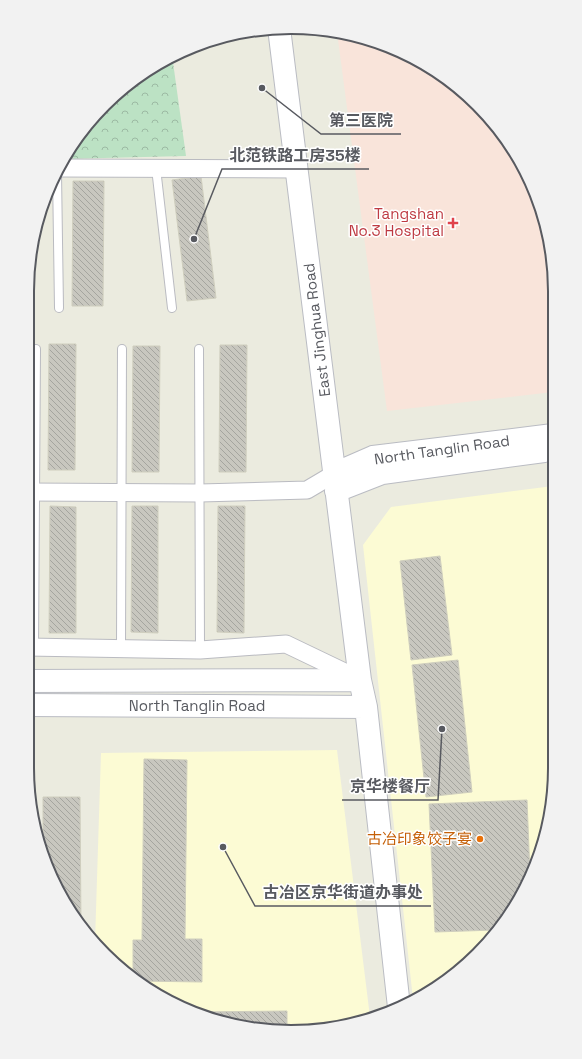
<svg xmlns="http://www.w3.org/2000/svg" width="582" height="1059" font-family="'Space Grotesk','Noto Sans SC',sans-serif">
<style>
.commercial{fill:#fcfbd4}
.medical{fill:#f9e4da}
.park{fill:url(#park-crowns)}
.building{fill:url(#building-back-hatch);stroke:#cfcebe}
.lines{fill:none;stroke-linecap:round;stroke-linejoin:round}
.lane-casing{stroke:#babbc1;stroke-width:10}
.street-casing{stroke:#babbc1;stroke-width:19}
.secondary-casing{stroke:#babcc3;stroke-width:24}
.lane{stroke:#fff;stroke-width:8}
.street{stroke:#fff;stroke-width:17}
.secondary{stroke:#fff;stroke-width:22}
.health-dot{fill:#e0444e;stroke:#fff;stroke-width:1.5}
.food-dot{fill:#e8710a;stroke:#fff;stroke-width:1.5}
.labels{text-anchor:middle;stroke-width:3;stroke-linejoin:round;paint-order:stroke}
.health-label{font-size:15px;fill:#be3a42;stroke:#fff;text-anchor:end}
.street-label{font-size:15px;fill:#585a60;stroke:#fff}
.food-label{font-size:15px;fill:#c56008;stroke:#fff;text-anchor:end}
.rim{fill:none;stroke:#585a60;stroke-width:2}
.leader{fill:none;stroke:#585a60;stroke-width:1.5}
.callout-dot{fill:#585a60;stroke:#fff;stroke-width:1.5}
.callout-label{font-size:16px;text-anchor:middle;font-weight:bold;fill:#585a60;stroke:#fff;stroke-width:3;stroke-linejoin:round;paint-order:stroke}
</style>
<defs>
<pattern id="park-crowns" width="20" height="18" patternUnits="userSpaceOnUse"><rect width="20" height="18" fill="#bce2c4"/><path d="M2 6a3 3 0 1 1 6 0M12 15a3 3 0 1 1 6 0" fill="none" stroke="#9cbaa3"/></pattern>
<pattern id="building-back-hatch" width="6" height="6" patternUnits="userSpaceOnUse"><rect width="6" height="6" fill="#c8c7bf"/><path d="M-1 5l2 2M0 0l6 6M5-1l2 2" fill="none" stroke="#a5a59f"/></pattern>
</defs>
<rect width="100%" height="100%" fill="#ebebdf"/>
<path class="commercial" d="M553,486l1,299 -8,52 -26,63 -55,66 -52,33 -50,-454 28,-38z
M337,750l33,267 -62,14 -85,-8 -78,-35 -50,-46 6,-189z"/>
<path class="medical" d="M337,32l39,9 47,21 42,31 45,51 25,46 18,67v135l-166,19z"/>
<path class="park" d="M172,55l14,101 -124,3 30,-42 38,-35z"/>
<path class="building" d="M201,176l15,122 -29,3 -15,-121z
M73,181h31l-1,125h-31z
M49,344h27l-1,126h-27z
M220,345h27l-1,127h-27z
M133,346h27l-1,126h-27z
M50,506l26,1v126h-27z
M132,506h26v127l-27,-1z
M218,506h27l-1,127 -27,-1z
M440,556l12,99 -41,5 -11,-99z
M458,660l14,132 -46,5 -14,-132z
M144,759l43,1 -2,179h17v43l-64,-1 -5,-5v-36h9z
M43,797h37l1,130 -38,-70z
M527,800l3,74 -10,26 -25,30 -60,2 -6,-128z
M287,1011v18l-64,-6 -25,-11z"/>
<g class="lines">
<defs>
<path id="lane" d="M156,168l16,140
M57,173l2,135
M199,349l1,301
M34,647l2,-298
M121,648l1,-299"/>
<path id="street" d="M59,168l238,1
M27,492l173,1 107,-3 27,-16
M27,647l173,3 86,-6 73,35"/>
<path id="secondary" d="M279,28l81,652 6,27 33,300
M334,474l39,-17 180,-22
M336,491l46,-18 162,-22
M27,681l333,-1
M27,705l339,2"/>
</defs>
<use href="#lane" class="lane-casing"/>
<use href="#street" class="street-casing"/>
<use href="#secondary" class="secondary-casing"/>
<use href="#lane" class="lane"/>
<use href="#street" class="street"/>
<use href="#secondary" class="secondary"/>
</g>
<path class="health-dot" d="M451 217h4v4h4v4h-4v4h-4v-4h-4v-4h4z"/>
<circle class="food-dot" cx="480" cy="839" r="4"/>
<g class="labels">
<g class="health-label">
<text x="444" y="219">Tangshan<tspan x="444" dy="17">No.3 Hospital</tspan></text>
</g>
<g class="street-label">
<text transform="translate(317 330) rotate(-97)" y="5">East Jinghua Road</text>
<text transform="translate(442 450) rotate(-8)" y="5">North Tanglin Road</text>
<text x="197" y="711">North Tanglin Road</text>
</g>
<g class="food-label">
<text x="472" y="844">古冶印象饺子宴</text>
</g>
</g>
<path d="M0 0H582V1059H0ZM291 34H291A257 257 0 0 1 548 291V768A257 257 0 0 1 291 1025H291A257 257 0 0 1 34 768V291A257 257 0 0 1 291 34Z" fill="#f2f2f2" fill-rule="evenodd"/>
<path class="rim" d="M291 34H291A257 257 0 0 1 548 291V768A257 257 0 0 1 291 1025H291A257 257 0 0 1 34 768V291A257 257 0 0 1 291 34Z"/>
<path class="leader" d="M262 88L321 134H401M194 239L222 169H369M442 729L438 800H342M223 847L255 906H431"/>
<g class="callout-dot">
<circle cx="262" cy="88" r="4"/>
<circle cx="194" cy="239" r="4"/>
<circle cx="442" cy="729" r="4"/>
<circle cx="223" cy="847" r="4"/>
</g>
<g class="callout-label">
<text x="361" y="126">第三医院</text>
<text x="295" y="161">北范铁路工房35楼</text>
<text x="390" y="792">京华楼餐厅</text>
<text x="343" y="898">古冶区京华街道办事处</text>
</g>
</svg>
